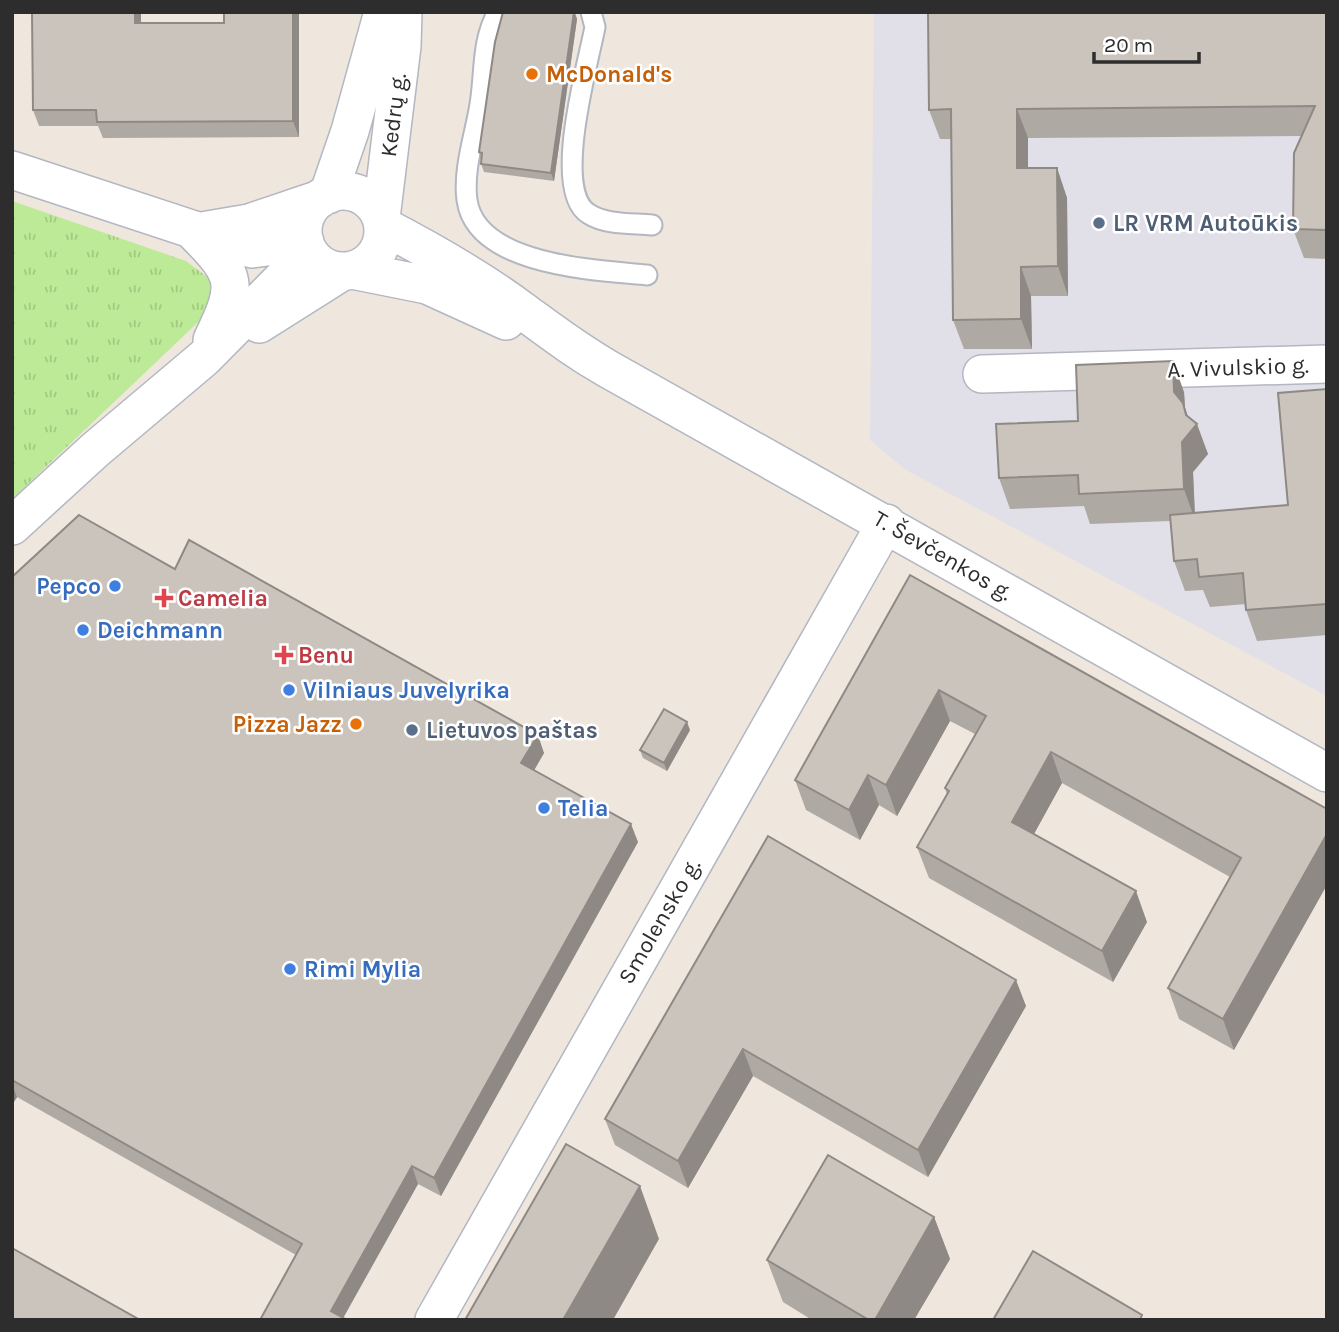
<svg xmlns="http://www.w3.org/2000/svg" width="1339" height="1332" font-family="Karla,sans-serif">
<style>
.industrial{fill:#e1dfe8}
.grass{fill:url(#grass-tufts)}
.lines{fill:none;stroke-linecap:round;stroke-linejoin:round}
.lane-casing{stroke:#b2b7c1;stroke-width:23}
.street-casing{stroke:#b2b7c1;stroke-width:40}
.lane{stroke:#fff;stroke-width:19}
.street{stroke:#fff;stroke-width:37}
.wall{fill:#afa9a3}
.shaded-wall{fill:#8e8984}
.building{fill:#cbc4bd;stroke:#8e8984;stroke-width:2}
.food-dot{fill:#e8710a;stroke:#fff;stroke-width:2.5}
.service-dot{fill:#5c6f8a;stroke:#fff;stroke-width:2.5}
.shop-dot{fill:#3f7fe0;stroke:#fff;stroke-width:2.5}
.health-dot{fill:#e0444e;stroke:#fff;stroke-width:2.5}
.labels{text-anchor:middle;stroke-width:5;stroke-linejoin:round;paint-order:stroke}
.food-label{font-size:23px;font-weight:bold;fill:#c56008;stroke:#fff;text-anchor:start}
.street-label{font-size:23px;fill:#2d2d2d;stroke:#fff}
.service-label{font-size:23px;font-weight:bold;fill:#4e5e75;stroke:#fff;text-anchor:start}
.shop-label{font-size:23px;font-weight:bold;fill:#366cbe;stroke:#fff;text-anchor:start}
.health-label{font-size:23px;font-weight:bold;fill:#be3a42;stroke:#fff;text-anchor:start}
</style>
<defs>
<pattern id="grass-tufts" width="24" height="20" patternUnits="userSpaceOnUse" patternTransform="scale(1.75)"><rect width="24" height="20" fill="#bcea96"/><path d="M3 7l-1-3M5 7V3M7 7l1-3M15 17l-1-3M17 17v-4M19 17l1-3" fill="none" stroke="#a2c982"/></pattern>
</defs>
<rect width="100%" height="100%" fill="#efe6de"/>
<path class="industrial" d="M874,12h453v684l-421,-226 -36,-30z"/>
<path class="grass" d="M12,201l174,60 24,18 8,13 -5,16 -201,191z"/>
<g class="lines">
<defs>
<path id="lane" d="M498,12c-18,32 -12,63 -19,98 -5,28 -16,61 -12,90 9,66 130,70 180,75
M591,12l4,15c-7,37 -44,165 -6,187 17,11 44,9 63,11"/>
<path id="street" d="M12,170l240,79 53,-7
M303 231a40 40 0 1 1 80 0a40 40 0 1 1-80 0Z
M328,195l22,-64 33,-119
M381,218l21,-172 1,-34
M383,226c48,25 96,52 140,85 30,22 52,39 85,58l719,404
M202,231l47,-8 71,-24
M194,232c44,44 45,52 18,108
M352,270l75,15 79,36
M259,324l84,-53
M982,374l345,-10
M12,526l83,-76 109,-92 105,-106
M434,1320l452,-797"/>
</defs>
<use href="#lane" class="lane-casing"/>
<use href="#street" class="street-casing"/>
<use href="#lane" class="lane"/>
<use href="#street" class="street"/>
</g>
<path class="wall" d="M32,12h109v11h83l75,-11v125l-196,1 -5,-12h-59l-6,-16z
M503,12h72l2,7 -23,162 -70,-9 -3,-8v-4l-2,-8z
M1327,12v247l-23,-1 -11,-29 8,-93 -273,2v30h29l10,30 1,98h-37l1,53h-68l-11,-29 -2,-181h-11l-11,-29z
M1327,389v246l-70,6 -11,-31v-6l-36,3 -7,-17 -18,1 -11,-30 -4,-40 -80,3 -6,-18 -74,3 -11,-31 79,-57 106,-29 1,16 3,8 20,38 -15,18 2,41 93,-8z
M175,569l369,184 -10,17 104,72 -197,354 -23,-12 -75,134 -83,2 36,-65 -279,-158 -5,8v-528z
M910,575l417,234 -93,241 -55,-31 -11,-31 62,-111 -168,-94 -28,51 113,88 -34,60 -184,-104 -12,-31 30,-52 -2,-7 30,-54 -25,-13 -53,95 -18,-11 -19,35 -54,-30 -11,-30z
M690,730l-23,41 -24,-13 -3,-8z
M768,836l258,170 -98,171 -175,-101 -65,112 -73,-43 -10,-26z
M934,1217l16,42 -36,61h-102l-29,-18 -16,-42z"/>
<path class="shaded-wall" d="M135,12h6v27l-6,-16z
M293,12h6v125l-6,-16z
M574,12l3,7 -23,162 -3,-8z
M1017,109l11,29v60l-11,-30z
M1057,168l10,30 1,98 -10,-30z
M1021,267l10,29 1,53 -11,-30z
M1173,361l11,31 1,16 7,21 5,-5 11,30 -15,18 2,48 -11,-31 -10,-97z
M939,690l11,31 -53,95 -11,-31z
M687,722l3,8 -23,41 -3,-8z
M538,735l6,18 -16,28 -7,-18z
M1051,752l11,31 -38,69 -12,-30z
M868,775l11,30 -19,35 -11,-30z
M631,824l7,18 -197,354 -7,-18z
M1327,834v51l-93,165 -11,-31z
M1136,891l11,31 -34,60 -11,-31z
M1016,980l10,26 -98,171 -10,-27z
M743,1049l10,27 -65,112 -10,-27z
M12,1085l5,12 -5,8z
M412,1166l6,18 -76,136 -11,-9z
M640,1186l19,53 -46,81h-50z
M934,1217l16,42 -36,61h-39z"/>
<path class="building" d="M32,12h103v11h89v-11h69v109l-196,1 -1,-12h-63z
M503,12h71l-23,161 -70,-9 1,-11 -3,-1 16,-110z
M928,12h399v218l-34,-1 1,-76 21,-47 -298,3v59h40l1,98 -37,1v52l-68,1 -2,-211 -22,1z
M1173,361l1,31 9,11 3,12 11,9 -15,18 2,47 -105,5 -1,-19 -79,3 -3,-54 82,-3 -2,-56z
M1327,389v215l-81,6 -3,-37 -44,4 -2,-18 -23,2 -4,-46 118,-10 -10,-112z
M79,515l96,54 14,-29 349,195 -17,28 110,61 -197,354 -22,-12 -81,145 16,9h-87l42,-76 -290,-164v-503z
M910,575l417,234v25l-104,185 -55,-31 73,-130 -190,-106 -39,70 124,69 -34,60 -185,-104 32,-56 -4,-3 41,-72 -47,-26 -53,95 -18,-10 -19,35 -54,-30z
M664,709l23,13 -23,41 -24,-13z
M768,836l248,144 -98,170 -175,-101 -65,112 -73,-42z
M566,1144l74,42 -77,134h-98z
M828,1155l106,62 -59,103h-6l-102,-60z
M12,1248l128,72h-128z
M1033,1251l109,64 -2,5h-147z"/>
<g class="food-dot">
<circle cx="532" cy="74" r="7"/>
<circle cx="356" cy="724" r="7"/>
</g>
<g class="service-dot">
<circle cx="1099" cy="223" r="7"/>
<circle cx="412" cy="730" r="7"/>
</g>
<g class="shop-dot">
<circle cx="115" cy="586" r="7"/>
<circle cx="83" cy="630" r="7"/>
<circle cx="289" cy="690" r="7"/>
<circle cx="544" cy="808" r="7"/>
<circle cx="290" cy="969" r="7"/>
</g>
<g class="health-dot">
<path d="M160.5 587.5h7v7h7v7h-7v7h-7v-7h-7v-7h7z"/>
<path d="M280.5 644.5h7v7h7v7h-7v7h-7v-7h-7v-7h7z"/>
</g>
<g class="labels">
<g class="food-label">
<text x="546" y="82">McDonald's</text>
<text x="342" y="732" text-anchor="end">Pizza Jazz</text>
</g>
<g class="street-label">
<text transform="translate(393 115) rotate(-83)" y="8">Kedrų g.</text>
<text transform="translate(1238 367) rotate(-2)" y="8">A. Vivulskio g.</text>
<text transform="translate(943 555) rotate(30)" y="8">T. Ševčenkos g.</text>
<text transform="translate(659 921) rotate(-60)" y="8">Smolensko g.</text>
</g>
<g class="service-label">
<text x="1113" y="231">LR VRM Autoūkis</text>
<text x="426" y="738">Lietuvos paštas</text>
</g>
<g class="shop-label">
<text x="101" y="594" text-anchor="end">Pepco</text>
<text x="97" y="638">Deichmann</text>
<text x="303" y="698">Vilniaus Juvelyrika</text>
<text x="558" y="816">Telia</text>
<text x="304" y="977">Rimi Mylia</text>
</g>
<g class="health-label">
<text x="178" y="606">Camelia</text>
<text x="298" y="663">Benu</text>
</g>
</g>
<rect width="1339" height="1332" fill="none" stroke="#2d2d2d" stroke-width="28"/>
<path d="M1094 52v10h105v-10" fill="none" stroke="#2d2d2d" stroke-width="3.5"/>
<text x="1104" y="52" font-size="21" fill="#2d2d2d" stroke="#ffffff" stroke-width="5" paint-order="stroke">20 m</text>
</svg>
